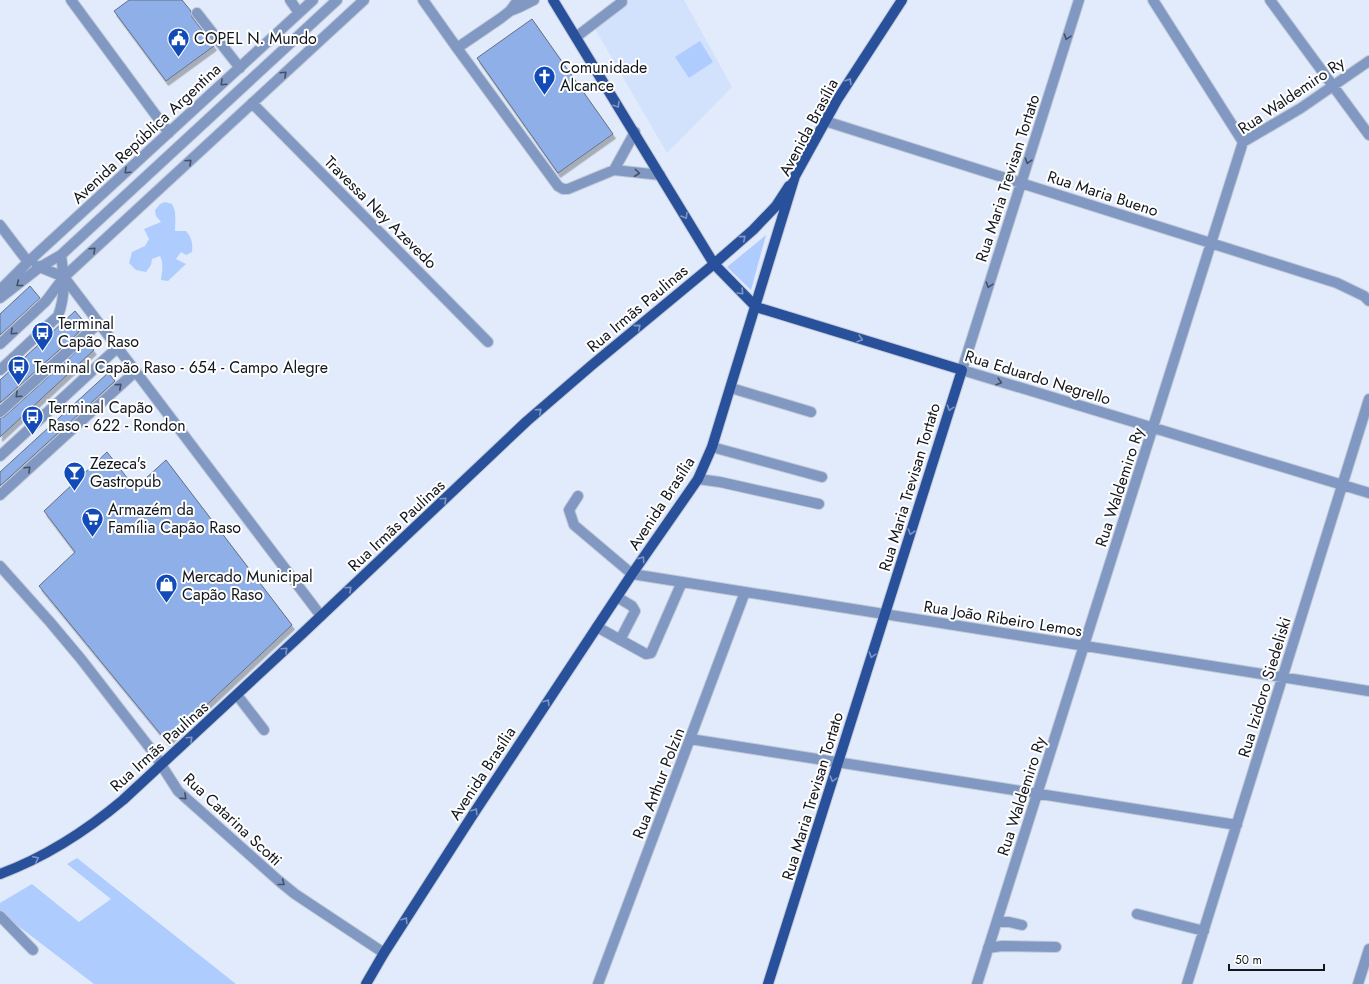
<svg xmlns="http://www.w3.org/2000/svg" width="1369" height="984" font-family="Jost,sans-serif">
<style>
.built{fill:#d2e1fc}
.green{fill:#afccfe}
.building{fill:#8eafe8;stroke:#667082;filter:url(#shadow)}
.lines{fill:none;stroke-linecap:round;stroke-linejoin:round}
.minor-casing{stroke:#c1c9d7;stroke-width:12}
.major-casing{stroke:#c1c9d7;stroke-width:12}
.minor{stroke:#8098c2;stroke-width:10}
.major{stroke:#29509a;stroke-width:10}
.oneway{stroke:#445067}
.oneway2{stroke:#7f96c2}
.labels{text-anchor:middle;stroke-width:4;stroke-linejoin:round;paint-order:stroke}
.poi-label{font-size:16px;fill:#12161d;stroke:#fff;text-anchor:start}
.street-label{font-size:16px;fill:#12161d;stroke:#fff}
</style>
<defs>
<filter id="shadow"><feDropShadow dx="2.5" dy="4.5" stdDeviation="0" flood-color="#0004"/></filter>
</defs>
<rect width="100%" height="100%" fill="#e2ebfb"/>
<path class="built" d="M618,0h66l48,87 -65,66 -76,-131z"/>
<path class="green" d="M700,41l13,21 -24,16 -14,-21z
M165,202l7,2c5,9 3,17 3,27h11c6,7 7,13 6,21l-6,3 -5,-3 -5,7 10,5 -18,17 -7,-1c1,-9 3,-16 -1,-24l-8,3 -1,6 -5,7 -10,-2 -7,-7 3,-11 13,-6 4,-7 -5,-10 17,-7 -5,-6 -1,-6 5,-6z
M766,235l-15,55 -24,-23z
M77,858l159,126h-142l-94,-72v-9l32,-19 47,38 32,-23 -44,-35z"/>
<path class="building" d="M129,0h53l9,11 1,6 22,29 -48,35 -52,-70z
M532,19l81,115 -55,39 -81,-115z
M30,286l10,12 -40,37v-21z
M75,311l11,13 -8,8v1l-78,70v-23z
M87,342l7,8 -94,87v-19l4,-1z
M108,373l7,8 -115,105v-14z
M107,452l28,36 31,-28 126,165 -125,117 -128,-156 36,-34 -31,-41z"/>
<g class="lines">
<defs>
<path id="minor" d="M71,0l98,133
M290,0l9,13
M423,0l34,48
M518,0l-8,11 -9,7 -44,30 101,138 5,3h5l46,-19 46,5
M1079,0l-117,370 407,123
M1153,0l90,142
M1270,0l99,135
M510,11l10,-4 14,-7
M197,13l43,55
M576,37l46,-35
M252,103l236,239
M825,121l512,162 27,13 5,5
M614,170l21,-38
M0,225l28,37
M37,266l27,11
M64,277l257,339
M0,290l28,-28 285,-262
M0,298l40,-31 21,-12 276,-255
M0,344l46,-43 18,-24 300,-277
M0,370l58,-54c8,-21 6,-40 3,-61
M731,388l80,24
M0,412l99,-89
M712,447l110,30
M0,456l118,-109
M698,479l22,3 99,22
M0,495l136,-124
M578,496l-9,14 5,15 58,49 737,117
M0,566l50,56 31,37 72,93 25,39 101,90 16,13 89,59
M617,597l15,9 3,5 -15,29
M597,627l49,27 5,-1 31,-71
M237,695l27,35
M690,739l547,86
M1137,914l67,17
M0,916l33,34
M997,922h12l13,3
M988,948l14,-2 54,1
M598,984l147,-392
M977,984l266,-842 58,-34 68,-47
M1187,984l182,-585
M1358,984l11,-35"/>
<path id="major" d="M553,0l161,264 42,43 206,63 -194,614
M0,874c46,-17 86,-43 123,-74l180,-167 224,-212 65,-56 122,-101 39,-34 23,-24 13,-20
M366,984l18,-31 88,-137 160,-242 66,-95 14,-32 83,-271 42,-76 65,-100"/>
</defs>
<use href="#minor" class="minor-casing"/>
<use href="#major" class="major-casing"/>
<use href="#minor" class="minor"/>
<use href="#major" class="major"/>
</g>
<defs><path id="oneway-chevron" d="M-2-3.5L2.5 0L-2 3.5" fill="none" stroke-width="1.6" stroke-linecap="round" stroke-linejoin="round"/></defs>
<g class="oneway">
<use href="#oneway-chevron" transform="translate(1067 37) rotate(108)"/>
<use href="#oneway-chevron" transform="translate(284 74) rotate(-43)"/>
<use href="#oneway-chevron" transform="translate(223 83) rotate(137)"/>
<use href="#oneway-chevron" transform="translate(1028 161) rotate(108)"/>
<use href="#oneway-chevron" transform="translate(189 162) rotate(-43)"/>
<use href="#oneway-chevron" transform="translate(127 171) rotate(137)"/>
<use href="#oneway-chevron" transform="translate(637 173) rotate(6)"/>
<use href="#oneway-chevron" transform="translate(93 250) rotate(-43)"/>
<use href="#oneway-chevron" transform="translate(19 284) rotate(142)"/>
<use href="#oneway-chevron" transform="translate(989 285) rotate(108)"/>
<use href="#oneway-chevron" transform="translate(13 332) rotate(137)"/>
<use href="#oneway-chevron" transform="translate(999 382) rotate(17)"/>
<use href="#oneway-chevron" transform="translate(119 386) rotate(-42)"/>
<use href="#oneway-chevron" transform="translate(18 395) rotate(138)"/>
<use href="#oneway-chevron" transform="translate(28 469) rotate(-43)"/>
<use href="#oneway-chevron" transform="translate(184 797) rotate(42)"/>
<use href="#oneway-chevron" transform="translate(282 883) rotate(39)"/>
</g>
<g class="oneway2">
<use href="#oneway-chevron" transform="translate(849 81) rotate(-58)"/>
<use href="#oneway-chevron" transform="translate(617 105) rotate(58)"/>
<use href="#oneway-chevron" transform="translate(685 216) rotate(59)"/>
<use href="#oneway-chevron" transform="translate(743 238) rotate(-41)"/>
<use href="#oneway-chevron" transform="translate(741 292) rotate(46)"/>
<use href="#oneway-chevron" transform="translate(638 327) rotate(-40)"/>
<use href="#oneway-chevron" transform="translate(860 339) rotate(17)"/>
<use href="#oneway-chevron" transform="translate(950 408) rotate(107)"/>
<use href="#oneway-chevron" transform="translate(539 411) rotate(-42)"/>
<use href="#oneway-chevron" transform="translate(444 500) rotate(-43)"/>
<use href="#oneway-chevron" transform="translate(911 532) rotate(107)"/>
<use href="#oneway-chevron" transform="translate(642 559) rotate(-55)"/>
<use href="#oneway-chevron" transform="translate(349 589) rotate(-43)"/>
<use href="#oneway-chevron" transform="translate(285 650) rotate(-43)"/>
<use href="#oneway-chevron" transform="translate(872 655) rotate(108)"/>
<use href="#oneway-chevron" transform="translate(547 702) rotate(-57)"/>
<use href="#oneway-chevron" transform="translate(190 739) rotate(-43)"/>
<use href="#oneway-chevron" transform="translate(833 779) rotate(107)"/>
<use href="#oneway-chevron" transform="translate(475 811) rotate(-57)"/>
<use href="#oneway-chevron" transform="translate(36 859) rotate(-26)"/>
<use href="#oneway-chevron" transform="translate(405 920) rotate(-57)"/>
</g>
<defs>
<symbol id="civic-pin" viewBox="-11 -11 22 30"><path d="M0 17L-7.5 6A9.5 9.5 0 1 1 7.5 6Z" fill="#124bb7" stroke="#fff"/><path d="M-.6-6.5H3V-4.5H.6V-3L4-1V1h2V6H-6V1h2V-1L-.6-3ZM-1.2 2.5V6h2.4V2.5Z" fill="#fff"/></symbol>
<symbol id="church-pin" viewBox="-11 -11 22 30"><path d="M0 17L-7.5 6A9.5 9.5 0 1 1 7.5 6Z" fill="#124bb7" stroke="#fff"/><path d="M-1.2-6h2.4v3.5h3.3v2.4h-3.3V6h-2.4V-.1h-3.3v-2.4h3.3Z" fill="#fff"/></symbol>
<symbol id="bus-pin" viewBox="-11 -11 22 30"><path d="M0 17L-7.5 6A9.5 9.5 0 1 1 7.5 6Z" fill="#124bb7" stroke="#fff"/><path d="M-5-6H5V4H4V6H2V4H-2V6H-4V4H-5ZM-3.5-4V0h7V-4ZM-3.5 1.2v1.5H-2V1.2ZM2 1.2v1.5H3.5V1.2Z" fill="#fff"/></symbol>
<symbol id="bar-pin" viewBox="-11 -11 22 30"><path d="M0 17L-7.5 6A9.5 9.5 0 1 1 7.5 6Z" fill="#124bb7" stroke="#fff"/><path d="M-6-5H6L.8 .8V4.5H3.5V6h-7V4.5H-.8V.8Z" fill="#fff"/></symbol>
<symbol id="supermarket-pin" viewBox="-11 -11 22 30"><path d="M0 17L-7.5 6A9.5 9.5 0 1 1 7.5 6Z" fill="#124bb7" stroke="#fff"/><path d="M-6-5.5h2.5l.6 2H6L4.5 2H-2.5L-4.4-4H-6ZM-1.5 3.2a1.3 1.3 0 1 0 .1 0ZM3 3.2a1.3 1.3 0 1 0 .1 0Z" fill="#fff"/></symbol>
<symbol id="shop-pin" viewBox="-11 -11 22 30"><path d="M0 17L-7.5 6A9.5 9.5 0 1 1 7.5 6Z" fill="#124bb7" stroke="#fff"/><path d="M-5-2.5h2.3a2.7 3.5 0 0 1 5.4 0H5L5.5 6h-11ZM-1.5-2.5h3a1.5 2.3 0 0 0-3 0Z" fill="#fff"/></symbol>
</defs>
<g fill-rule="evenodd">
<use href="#civic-pin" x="166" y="26" width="25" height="34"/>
<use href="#church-pin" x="532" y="64" width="25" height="34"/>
<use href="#bus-pin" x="30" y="320" width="25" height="34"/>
<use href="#bus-pin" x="6" y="354" width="25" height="34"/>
<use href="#bus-pin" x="20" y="404" width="25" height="34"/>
<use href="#bar-pin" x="62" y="460" width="25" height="34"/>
<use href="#supermarket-pin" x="80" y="506" width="25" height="34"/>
<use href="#shop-pin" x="154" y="572" width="25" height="34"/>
</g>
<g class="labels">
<g class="poi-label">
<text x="194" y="44">COPEL N. Mundo</text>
<text x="560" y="73">Comunidade<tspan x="560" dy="18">Alcance</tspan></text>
<text x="58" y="329">Terminal<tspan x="58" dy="18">Capão Raso</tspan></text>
<text x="34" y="373">Terminal Capão Raso - 654 - Campo Alegre</text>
<text x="48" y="413">Terminal Capão<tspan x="48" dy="18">Raso - 622 - Rondon</tspan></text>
<text x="90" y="469">Zezeca's<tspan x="90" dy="18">Gastropub</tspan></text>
<text x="108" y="515">Armazém da<tspan x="108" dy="18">Família Capão Raso</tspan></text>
<text x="182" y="582">Mercado Municipal<tspan x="182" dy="18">Capão Raso</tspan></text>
</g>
<g class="street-label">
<text transform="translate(1291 95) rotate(-34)" y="6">Rua Waldemiro Ry</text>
<text transform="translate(808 127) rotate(-62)" y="6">Avenida Brasília</text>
<text transform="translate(146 133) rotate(-43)" y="6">Avenida República Argentina</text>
<text transform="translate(1007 178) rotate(-72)" y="6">Rua Maria Trevisan Tortato</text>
<text transform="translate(1103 193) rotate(18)" y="6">Rua Maria Bueno</text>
<text transform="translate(381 212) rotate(45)" y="6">Travessa Ney Azevedo</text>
<text transform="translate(637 308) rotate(-40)" y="6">Rua Irmãs Paulinas</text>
<text transform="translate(1038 377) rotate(17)" y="6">Rua Eduardo Negrello</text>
<text transform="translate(909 487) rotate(-73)" y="6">Rua Maria Trevisan Tortato</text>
<text transform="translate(1119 487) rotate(-72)" y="6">Rua Waldemiro Ry</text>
<text transform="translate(661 503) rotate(-57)" y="6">Avenida Brasília</text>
<text transform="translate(396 525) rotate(-43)" y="6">Rua Irmãs Paulinas</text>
<text transform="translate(1003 618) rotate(9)" y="6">Rua João Ribeiro Lemos</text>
<text transform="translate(1264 687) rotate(-73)" y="6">Rua Izidoro Siedeliski</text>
<text transform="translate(159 746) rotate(-42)" y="6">Rua Irmãs Paulinas</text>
<text transform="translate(482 773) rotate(-57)" y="6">Avenida Brasília</text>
<text transform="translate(658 783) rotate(-69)" y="6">Rua Arthur Polzin</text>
<text transform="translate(812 796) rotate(-73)" y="6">Rua Maria Trevisan Tortato</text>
<text transform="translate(1021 796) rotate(-72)" y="6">Rua Waldemiro Ry</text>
<text transform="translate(233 819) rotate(43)" y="6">Rua Catarina Scotti</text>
</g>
</g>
<path d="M1229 964v6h95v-6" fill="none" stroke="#12161d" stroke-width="2"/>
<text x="1235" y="964" font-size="12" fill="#12161d" stroke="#ffffff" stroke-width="3" paint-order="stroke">50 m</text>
</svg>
